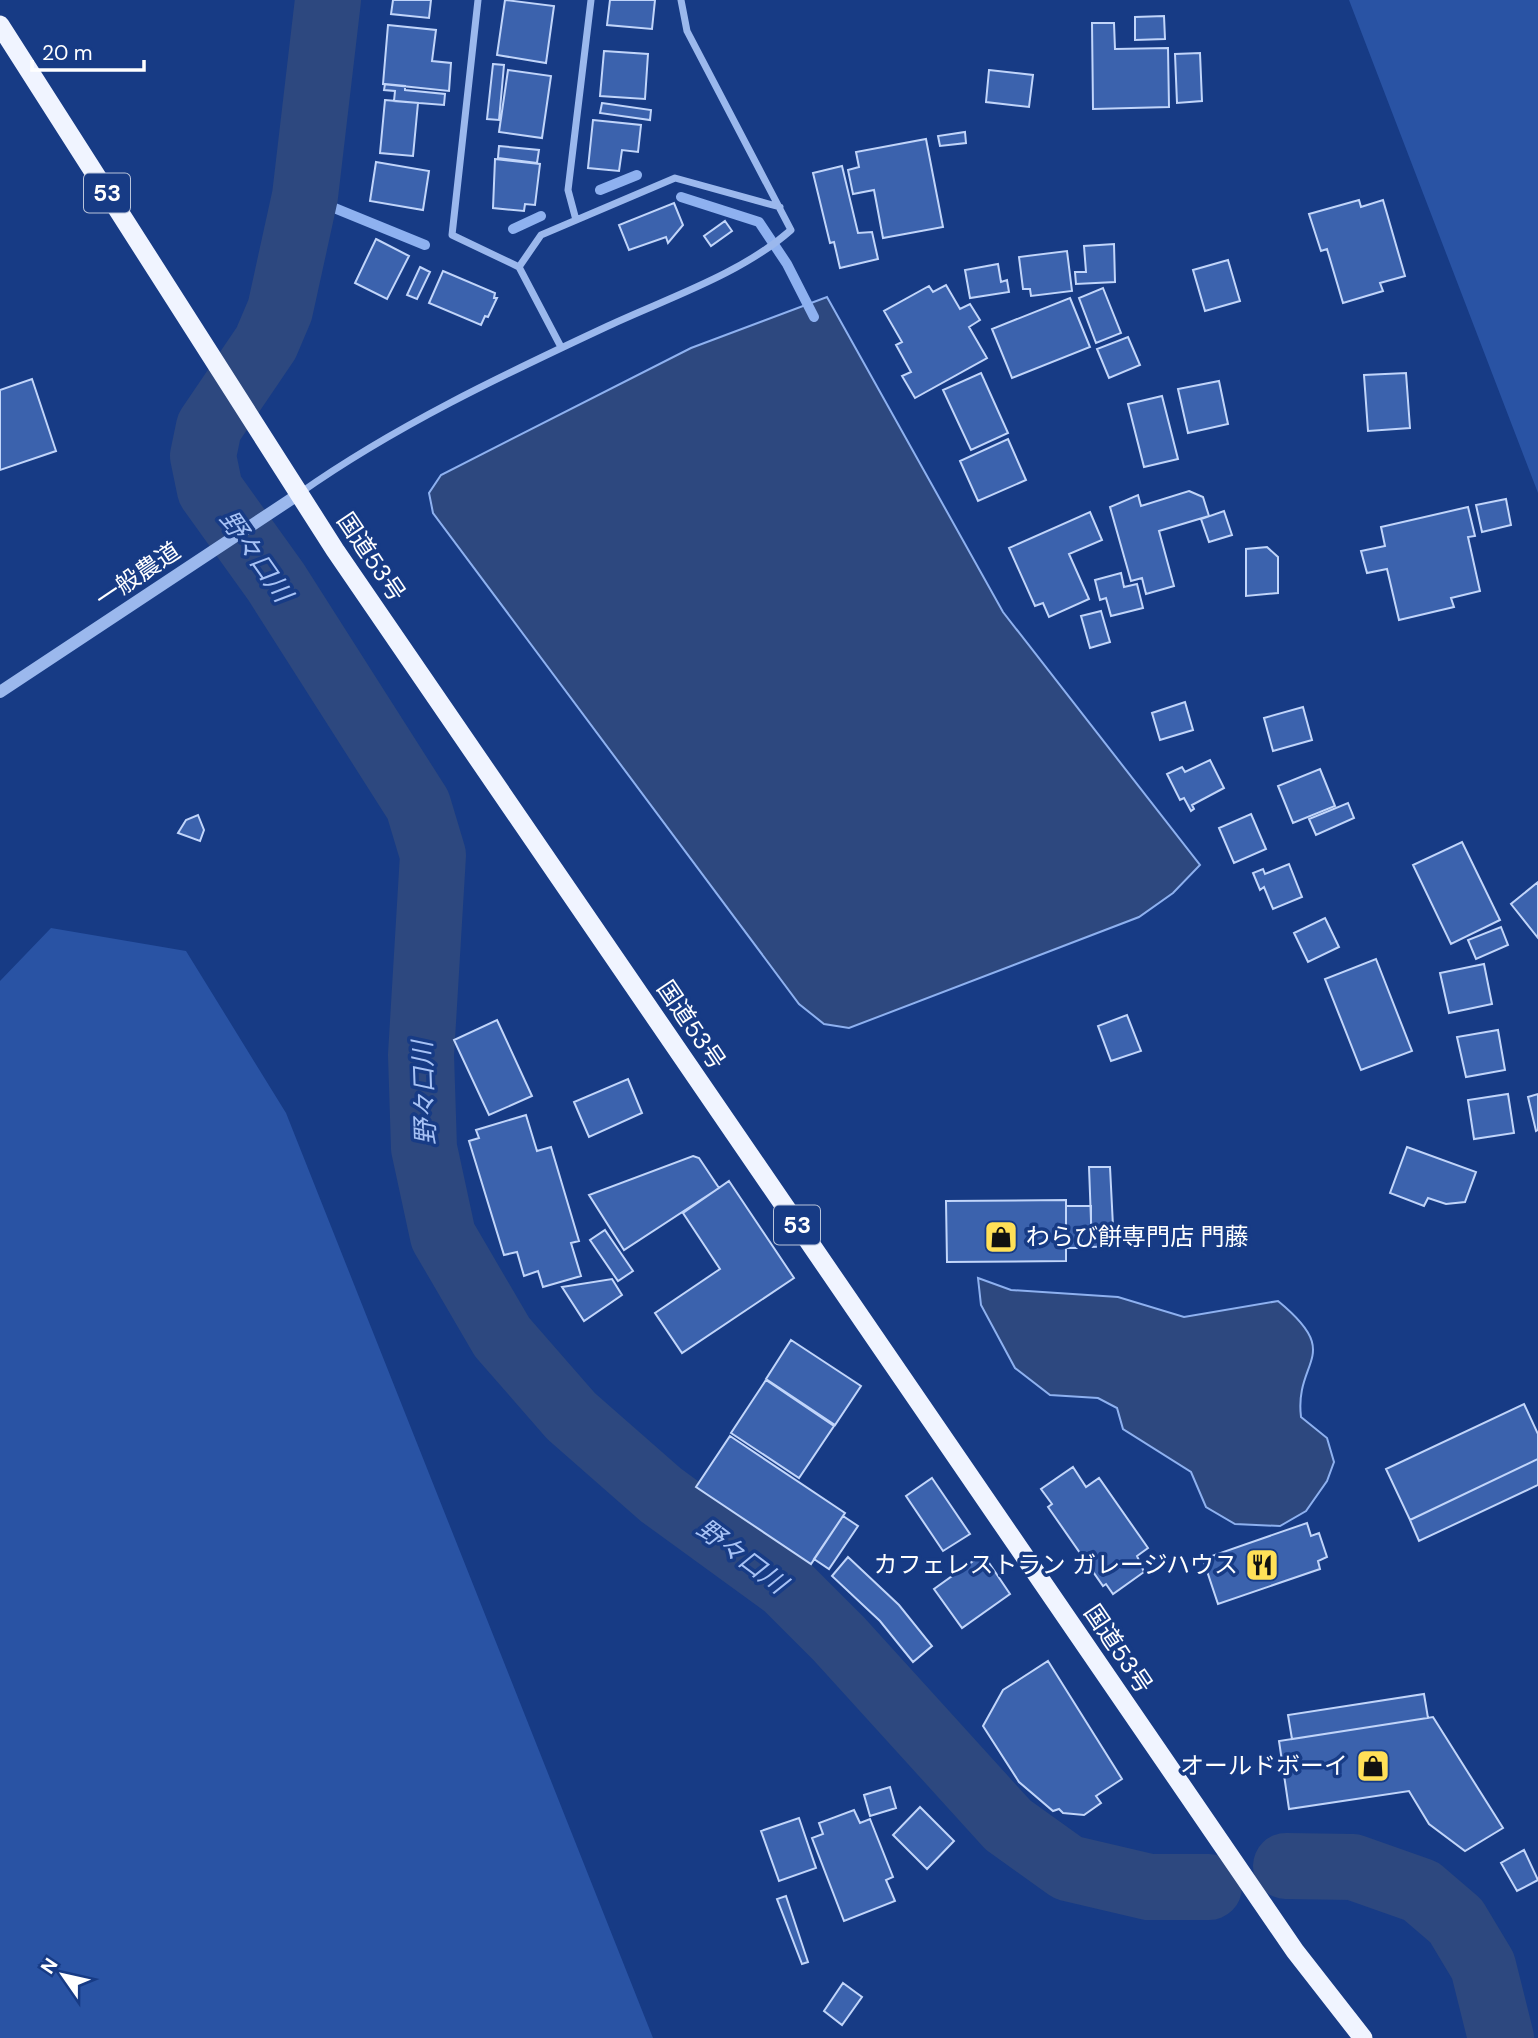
<svg xmlns="http://www.w3.org/2000/svg" width="1538" height="2038" font-family="'DM Sans','Noto Sans JP',sans-serif">
<style>
.green{fill:#2953a4}
.water{fill:#2d487f;stroke:#8eb1f0;stroke-width:2}
.lines{fill:none;stroke-linecap:round;stroke-linejoin:round}
.stream{stroke:#8eb1f0;stroke-width:10}
.river{stroke:#2d487f;stroke-width:66}
.building{fill:#3b62ad;stroke:#c1d5fa;stroke-width:2}
.minor{stroke:#9bb8ed;stroke-width:7}
.tertiary{stroke:#9bb8ed;stroke-width:12}
.trunk{stroke:#f0f4ff;stroke-width:19}
.labels{text-anchor:middle;stroke-width:7;stroke-linejoin:round;paint-order:stroke}
.shield{fill:#173b85;stroke:#b9c4da;stroke-width:2}
.shield-label{font-size:23px;font-weight:bold;fill:#fff}
.street-label{font-size:24px;fill:#fff;stroke:#173b85}
.poi-label{font-size:24px;fill:#fff;stroke:#173b85;text-anchor:end}
.water-label{font-size:26px;font-style:italic;fill:#a7c2f5;stroke:#173b85}
</style>
<rect width="100%" height="100%" fill="#173b85"/>
<path class="green" d="M1349,0h189v493z
M51,928l135,23 100,162 367,925h-653v-1057z"/>
<path class="water" d="M827,297l176,315 197,253 -27,28 -34,24 -290,111 -25,-4 -25,-20 -366,-491 -4,-20 12,-18 250,-127z
M978,1278l33,12 107,7 66,20 94,-16c67,55 16,58 23,116l26,21 7,24 -7,19 -21,30 -26,15 -45,-2 -29,-17 -15,-35 -68,-43 -6,-21 -19,-10 -48,-3 -35,-27 -34,-63z"/>
<g class="lines">
<path class="stream" d="M600,190l37,-15
M305,196l120,49
M681,197l78,25 28,42 27,53
M513,229l28,-13"/>
<path class="river" d="M328,0l-23,196 -25,114 -14,33 -57,84 -6,29 7,34 66,92 142,223 15,50 -12,200 3,93 19,88 59,101 69,79 90,79 125,91 53,53 169,186 60,43 81,19h60
M1286,1866l67,1 68,24 35,30 27,45 18,72"/>
</g>
<path class="building" d="M393,0h38l-2,18 -38,-4z
M505,0l49,6 -8,57 -49,-8z
M610,0h45l-3,29 -45,-4z
M1164,16l1,23 -30,1v-23z
M1092,23h22l1,26 53,-1 1,59 -76,2z
M388,25l48,5 -4,31 19,2 -2,28 -66,-7z
M604,51l44,3 -3,45 -45,-3z
M1200,53l2,48 -25,2 -2,-49z
M493,64l11,1 -5,55 -12,-1z
M508,70l43,6 -9,62 -43,-6z
M989,70l44,5 -4,32 -43,-5z
M385,84l20,2v4l40,4 -1,11 -50,-4 1,-10 -11,-1z
M385,100l33,3 -5,53 -33,-3z
M602,103l49,7 -1,10 -50,-7z
M593,120l48,5 -3,27 -16,-2 -3,21 -31,-3z
M965,132l1,11 -26,3 -2,-10z
M926,139l17,88 -60,11 -9,-48 -21,4 -5,-24 11,-3 -3,-15z
M499,146l40,4 -2,13 -39,-5z
M495,159l45,5 -5,41 -10,-1 -1,7 -31,-3z
M376,162l53,9 -6,39 -53,-9z
M842,166l16,67 14,-1 6,27 -38,9 -6,-26 -4,1 -17,-70z
M1359,200l2,7 22,-7 22,76 -25,7 3,8 -40,12 -16,-54 -6,2 -12,-37z
M674,203l9,22 -15,18 -2,-6 -37,13 -10,-25z
M725,221l7,10 -21,15 -7,-10z
M376,239l33,17 -22,43 -32,-16z
M1114,244l1,38 -39,2 -1,-12h11l-2,-26z
M1067,251l5,40 -41,5 -1,-7h-7l-4,-32z
M1228,260l12,41 -35,10 -12,-41z
M998,264l3,18 6,-2 2,12 -39,6 -5,-28z
M420,267l10,5 -13,27 -10,-4z
M443,271l52,22 -1,5h3l-9,19 -3,-1 -4,9 -52,-22z
M946,285l14,24 10,-5 10,16 -11,7 18,31 -72,40 -13,-22 9,-4 -15,-27 6,-3 -18,-31 45,-25 4,6z
M1103,288l18,45 -25,10 -17,-45z
M1070,298l20,49 -78,31 -20,-49z
M1128,337l12,28 -31,13 -12,-29z
M981,373l27,60 -37,17 -28,-60z
M1406,373l4,55 -42,3 -4,-56z
M32,379l24,72 -56,19v-80z
M1219,381l9,43 -40,9 -10,-44z
M1162,396l16,63 -34,8 -16,-63z
M1008,439l18,41 -48,21 -18,-40z
M1189,491l14,6 6,19 -50,15 15,55 -28,8 -4,-16 -11,3 -21,-74 28,-12 3,11z
M1506,499l5,26 -29,7 -6,-27z
M1468,507l7,29 -7,1 12,54 -29,7 3,9 -55,13 -12,-51 -20,4 -6,-22 24,-5 -4,-19z
M1224,511l8,24 -23,7 -8,-23z
M1090,512l12,28 -33,14 20,45 -40,18 -6,-14 -8,3 -26,-58z
M1267,547l11,10v36l-32,3v-47z
M1121,573l3,14 13,-3 6,24 -32,8 -5,-18 -6,2 -5,-20z
M1101,611l9,31 -20,6 -9,-32z
M1185,702l8,28 -33,10 -8,-27z
M1303,707l9,33 -39,11 -9,-33z
M1210,760l14,28 -32,17 2,4 -3,2 -7,-13 -4,2 -13,-26 15,-7 3,5z
M1320,769l15,37 -42,17 -15,-37z
M1348,803l6,15 -38,17 -7,-16z
M1251,814l15,35 -32,14 -15,-35z
M198,815l6,15 -4,11 -22,-8 8,-13z
M1462,842l38,78 -49,24 -38,-79z
M1289,864l13,33 -29,12 -9,-22 -4,3 -7,-17 10,-4 2,5z
M1538,882v56l-27,-34z
M1325,918l14,29 -31,15 -14,-29z
M1501,927l7,18 -32,14 -8,-19z
M1376,959l36,92 -51,19 -36,-91z
M1484,964l8,40 -43,9 -9,-40z
M1127,1015l14,36 -30,10 -13,-35z
M497,1020l35,76 -43,19 -35,-75z
M1498,1030l7,40 -39,7 -9,-40z
M628,1079l14,34 -53,24 -15,-35z
M1508,1094l6,39 -40,6 -6,-39z
M1538,1094v36l-2,1 -8,-34z
M526,1115l11,36 14,-4 28,94 -8,2 10,33 -38,11 -5,-16 -14,5 -7,-24 -13,3 -35,-114 10,-3 -3,-8z
M1407,1147l69,25 -11,30 -19,2 -18,-6 -4,8 -34,-13z
M693,1156l6,2 20,30 -95,62 -35,-55z
M1089,1167h21l4,79 -22,1z
M729,1181l65,97 -112,75 -27,-40 65,-44 -37,-56z
M1066,1200v61l-119,1 -1,-61z
M1066,1206h25v24h-10l1,18h-16z
M605,1230l28,41 -15,10 -28,-41z
M612,1279l10,16 -38,26 -22,-34z
M791,1340l70,46 -26,39 -69,-46z
M766,1380l68,46 -35,52 -68,-45z
M1524,1404l14,30v25l-128,61 -24,-51z
M730,1436l115,77 -34,51 -115,-77z
M1538,1459v26l-119,56 -9,-21z
M1073,1467l13,20 13,-9 49,70 -11,8 7,16 -31,22 -7,-10 -3,2 -55,-79 4,-3 -11,-15z
M932,1478l38,56 -27,17 -37,-55z
M843,1516l15,10 -29,43 -15,-10z
M1307,1523l4,13 8,-3 8,24 -9,4 2,8 -102,35 -15,-45z
M983,1554l27,40 -48,34 -28,-39z
M848,1557l51,48 33,41 -19,16 -33,-41 -48,-45z
M1048,1661l74,118 -26,17 5,7 -17,12 -21,-2 -4,-4 -6,2 -34,-29 -36,-56 20,-36z
M1424,1694l4,24 -136,21 -4,-24z
M1433,1717l70,111 -38,23 -36,-27 -20,-33 -120,18 -10,-68z
M890,1787l6,21 -26,8 -6,-21z
M920,1807l34,34 -27,28 -34,-34z
M854,1810l6,13 10,-4 23,58 -7,3 9,21 -51,20 -32,-83 11,-4 -4,-11z
M799,1818l17,50 -37,13 -18,-50z
M1524,1850l14,30 -21,11 -16,-28z
M786,1896l22,66 -6,2 -25,-65z
M843,1983l19,14 -20,28 -18,-14z"/>
<g class="lines">
<path class="minor" d="M478,0l-26,235 67,32 42,80
M576,220l-8,-30 23,-190
M519,267l22,-32 134,-57 105,29
M300,493c95,-67 203,-118 308,-167 60,-28 133,-52 183,-96l-104,-199 -6,-31"/>
<path class="tertiary" d="M0,692l299,-198"/>
<path class="trunk" d="M0,25l335,525 960,1401 68,87"/>
</g>
<defs>
<symbol id="shop-square" viewBox="-11 -11 22 22"><rect x="-9" y="-9" width="18" height="18" rx="4" fill="#ffe057" stroke="#173b85"/><path d="M-5-2.5h2.3a2.7 3.5 0 0 1 5.4 0H5L5.5 6h-11ZM-1.5-2.5h3a1.5 2.3 0 0 0-3 0Z" fill="#111"/></symbol>
<symbol id="restaurant-square" viewBox="-11 -11 22 22"><rect x="-9" y="-9" width="18" height="18" rx="4" fill="#ffe057" stroke="#173b85"/><path d="M-5-6h1v4h1v-4h1v4h1v-4h1v5L-1.5 .5V6h-2V.5L-5-1ZM5-6V6H3V1.5H1.5Q1.5-4 5-6Z" fill="#111"/></symbol>
</defs>
<g fill-rule="evenodd">
<use href="#shop-square" x="982" y="1218" width="38" height="38"/>
<use href="#restaurant-square" x="1243" y="1546" width="38" height="38"/>
<use href="#shop-square" x="1354" y="1747" width="38" height="38"/>
</g>
<g class="labels">
<g class="shield">
<rect x="84" y="173.5" width="46" height="39" rx="5"/>
<rect x="774" y="1205.5" width="46" height="39" rx="5"/>
</g>
<g class="shield-label">
<text x="107" y="201">53</text>
<text x="797" y="1233">53</text>
</g>
<g class="street-label">
<text transform="translate(371 557) rotate(56)" y="8">国道53号</text>
<text transform="translate(138 575) rotate(-34)" y="8">一般農道</text>
<text transform="translate(691 1025) rotate(56)" y="8">国道53号</text>
<text transform="translate(1118 1649) rotate(56)" y="8">国道53号</text>
</g>
<g class="poi-label">
<text x="1026" y="1245" text-anchor="start">わらび餅専門店 門藤</text>
<text x="1238" y="1573">カフェレストラン ガレージハウス</text>
<text x="1348" y="1774">オールドボーイ</text>
</g>
<g class="water-label">
<text transform="translate(256 556) rotate(55)" y="9">野々口川</text>
<text transform="translate(424 1093) rotate(-92)" y="9">野々口川</text>
<text transform="translate(742 1556) rotate(37)" y="9">野々口川</text>
</g>
</g>
<g transform="translate(63 1975) rotate(304)" stroke="#173b85" stroke-width="5" paint-order="stroke">
<path d="M0-5L12 26L0 18L-12 26Z" fill="#ffffff"/>
<text y="-10" font-size="19" font-weight="bold" text-anchor="middle" fill="#ffffff">N</text>
</g>
<path d="M32 60v10h112v-10" fill="none" stroke="#ffffff" stroke-width="3.5"/>
<text x="42" y="60" font-size="21" fill="#ffffff" stroke="#173b85" stroke-width="5" paint-order="stroke">20 m</text>
</svg>
